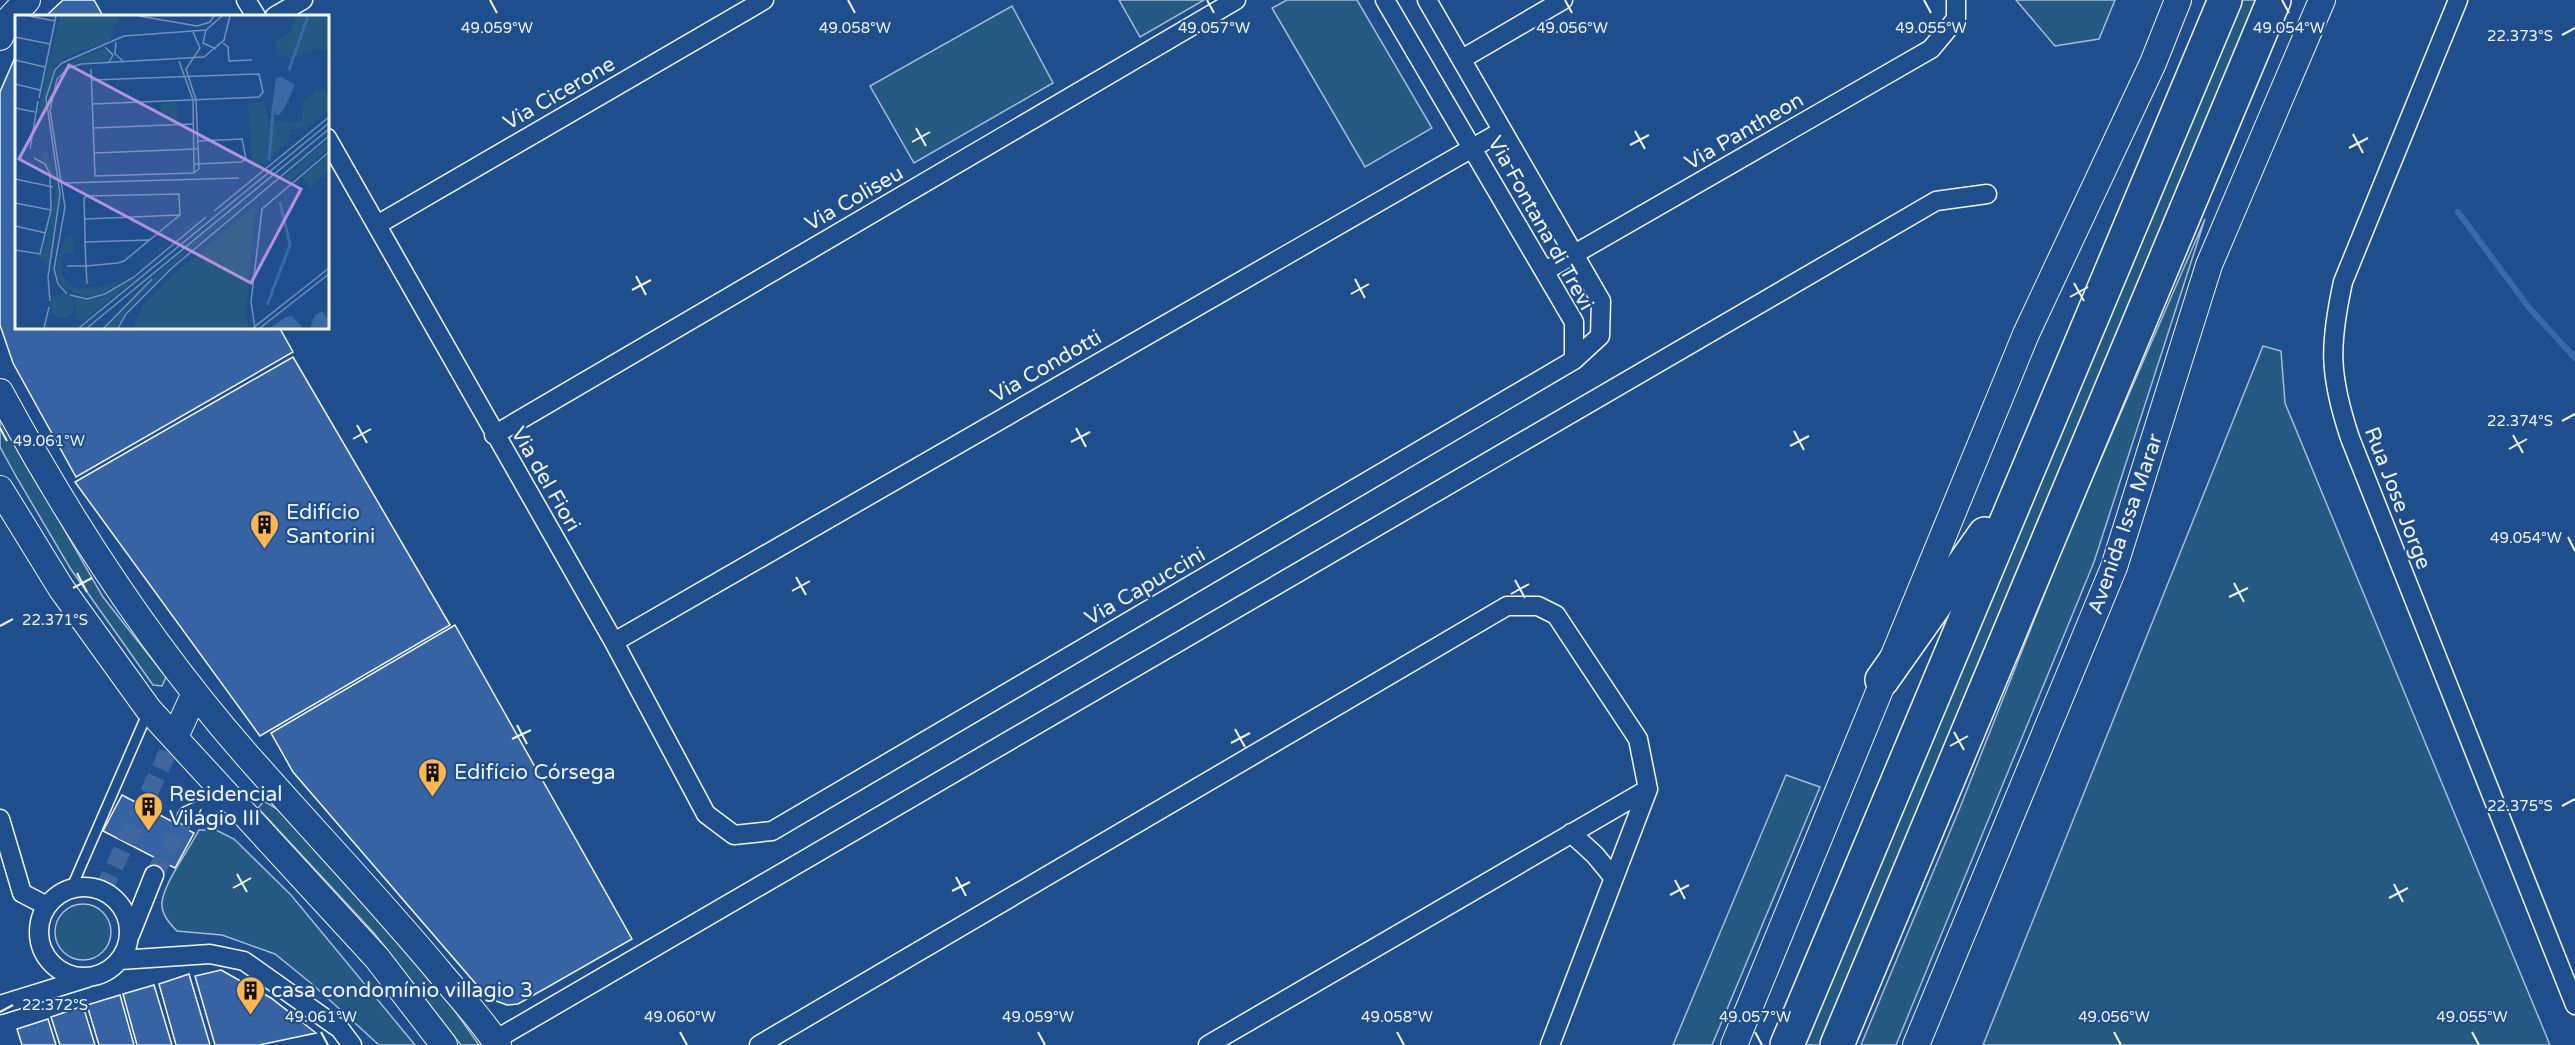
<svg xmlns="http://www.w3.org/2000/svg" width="2575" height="1045" font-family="'Varela Round',sans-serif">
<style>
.green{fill:#245a82;stroke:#a8bbd7;stroke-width:1.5}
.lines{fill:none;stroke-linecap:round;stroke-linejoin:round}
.stream{stroke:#3b69a3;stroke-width:6}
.building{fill:#3563a3;stroke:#f2f6ff;stroke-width:1.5}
.street-tunnel{stroke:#3f679d;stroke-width:18;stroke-dasharray:18 9;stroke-linecap:butt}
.lane-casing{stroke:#f2f6ff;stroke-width:12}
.street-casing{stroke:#f2f6ff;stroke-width:21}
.secondary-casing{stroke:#f2f6ff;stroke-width:28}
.highway-casing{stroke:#f2f6ff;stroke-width:36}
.lane{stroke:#1f4e8c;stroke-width:9}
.street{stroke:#1f4e8c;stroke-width:18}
.secondary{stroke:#1f4e8c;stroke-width:26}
.highway{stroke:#1f4e8c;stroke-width:33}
.ticks{fill:none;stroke:#f2f6ff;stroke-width:2}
.labels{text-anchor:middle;stroke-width:4.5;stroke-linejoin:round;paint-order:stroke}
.street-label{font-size:21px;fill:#f2f6ff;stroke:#1f4e8c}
.poi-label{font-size:21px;fill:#f2f6ff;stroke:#1f4e8c;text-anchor:start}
.inset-river{fill:none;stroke:#3b69a3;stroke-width:3}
.inset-road{fill:none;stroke:#7391ba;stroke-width:1.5}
.view{fill:#b691df;fill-opacity:0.15;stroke:#b691df;stroke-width:3}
.inset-edge{fill:none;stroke:#f2f6ff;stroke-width:3}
.ticks-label{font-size:15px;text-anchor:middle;fill:#f2f6ff;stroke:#1f4e8c;stroke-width:4.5;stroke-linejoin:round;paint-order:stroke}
</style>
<rect width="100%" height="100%" fill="#1f4e8c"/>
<path class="green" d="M1119,0h85l-64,37z
M1287,0h70l75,128 -67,39 -93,-159z
M2016,0h99l-16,39 -44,7z
M2238,0h23l-439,1045h-20z
M1012,6l41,77 -139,80 -44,-77z
M2205,219l-111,343 -198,483h-35l98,-235 108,-273z
M2263,346l18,5 4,52 265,642h-567z
M0,418l103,179 63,80 -4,9 -9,-1 -83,-117 -53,-90 -17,-31z
M1786,775l34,12 -108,258h-39z
M264,801l18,11 151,168 46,65h-18l-87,-112 -116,-125z
M199,830h17l18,9 57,56 124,150h-36l-67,-61 -37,-30 -53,-19 -45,-4c-8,-8 -16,-17 -15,-29 2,-19 28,-54 37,-72z
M55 932a28 28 0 1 1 56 0a28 28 0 1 1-56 0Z"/>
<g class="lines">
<path class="stream" d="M2458,212l72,97 45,49"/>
</g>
<path class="building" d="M63,0h31l9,16h-57z
M16,55v272h263l14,25 -217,125 -63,-114 -13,-38v-233z
M293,357l157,268 -190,111 -185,-254z
M455,625l177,314 -114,65 -11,1 -19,-7 -195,-226 -22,-39z
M122,795l72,38 -19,35 -72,-37z
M221,970l50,28 45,35 -57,12h-44l-20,-69z
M189,974l21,71h-34l-17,-61z
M154,985l18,60h-35l-14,-51z
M120,995l14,50h-35l-12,-40z
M83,1006l12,39h-35l-9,-28z
M48,1019l8,26h-34l-5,-16z"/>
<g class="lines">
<path class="street-tunnel" d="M154,875l33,-59
M103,891l72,-154"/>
<defs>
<path id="lane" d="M71,889l77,-177"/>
<path id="street" d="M246,0l10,16
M1385,0l189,322v38
M2458,0l-115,282c-14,64 -14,93 7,156l225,567
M275,16l28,-16
M1462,59l101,-59
M327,138l287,504 92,172 28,21 38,-4 802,-471 26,-24 1,-35 -174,-301
M377,225l387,-225
M1545,271l386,-222 25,-30v-19
M494,435l742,-435
M614,642l888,-511
M187,816l41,-19
M0,819l22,74 25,13
M1571,833l24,22 18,22
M39 932a45 45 0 1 1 90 0a45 45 0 1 1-90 0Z
M130,935l24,-60
M120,960l90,-6 34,7 96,68 12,16
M0,1005l87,-27
M495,1040l1441,-839 51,-7
M759,1045l748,-439h31l18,9 82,124 10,50 -98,256
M1208,1045l440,-256"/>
<path id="secondary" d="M0,37l6,-14 21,-23
M0,392c73,135 157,264 260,378 60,68 123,134 181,204 19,23 41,46 57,71
M0,489l61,99 88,122 228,248 67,87
M175,737l20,-44
M1734,1045l292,-711 127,-271 25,-63
M1916,1045l198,-478 95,-302 113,-265"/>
<path id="highway" d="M1882,680l103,-146
M1787,1045l438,-1045
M1837,1045l437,-1045"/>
</defs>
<use href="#lane" class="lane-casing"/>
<use href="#street" class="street-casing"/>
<use href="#secondary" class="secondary-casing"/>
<use href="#highway" class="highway-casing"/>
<use href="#lane" class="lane"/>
<use href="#street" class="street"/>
<use href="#secondary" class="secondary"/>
<use href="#highway" class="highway"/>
</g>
<path class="ticks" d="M490,0l7,13M848,0l7,13M1207,0l7,13M1565,0l7,13M1924,0l7,13M2282,0l7,13M2562,35l13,-7M916,128l10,18M1635,131l10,18M2353,134l10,19M912,142l18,-10M1630,145l19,-10M2349,148l19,-10M636,276l10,19M1355,279l10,19M2074,283l10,18M632,290l19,-10M1351,294l18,-10M2070,297l18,-10M2562,421l13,-7M357,425l10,18M0,428l7,13M1076,428l10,19M1794,431l10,19M2513,435l10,18M353,439l18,-10M1071,442l19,-10M1790,446l19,-10M2509,449l18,-10M2568,537l7,14M77,573l10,19M796,577l10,18M1515,580l10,18M2234,583l10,19M73,588l19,-10M792,591l18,-10M1511,594l18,-10M2229,597l19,-9M0,626l13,-7M517,725l10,19M1235,729l10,18M1954,732l10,18M512,739l19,-9M1231,743l19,-10M1950,746l18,-10M2562,806l13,-7M237,874l10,18M956,877l10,19M1675,880l10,19M2394,884l9,18M233,888l18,-10M952,891l18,-9M1670,895l19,-10M2389,898l19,-10M0,1012l13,-7M321,1032l7,13M680,1032l7,13M1038,1032l7,13M1397,1032l7,13M1755,1032l7,13M2114,1032l7,13M2472,1032l7,13"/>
<defs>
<symbol id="building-pin" viewBox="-11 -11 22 30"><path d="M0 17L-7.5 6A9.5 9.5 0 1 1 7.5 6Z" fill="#ffb74d" stroke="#1f4e8c"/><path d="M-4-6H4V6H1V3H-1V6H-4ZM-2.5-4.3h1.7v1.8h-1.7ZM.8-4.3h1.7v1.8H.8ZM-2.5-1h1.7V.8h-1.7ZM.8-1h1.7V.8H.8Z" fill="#111"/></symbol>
</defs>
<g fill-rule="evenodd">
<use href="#building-pin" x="248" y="508" width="33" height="45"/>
<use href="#building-pin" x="416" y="756" width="33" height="45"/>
<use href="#building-pin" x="132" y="790" width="33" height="45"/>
<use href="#building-pin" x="234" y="974" width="33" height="45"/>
</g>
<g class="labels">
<g class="street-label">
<text transform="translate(559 93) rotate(-30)" y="7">Via Cicerone</text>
<text transform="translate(1744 131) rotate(-30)" y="7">Via Pantheon</text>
<text transform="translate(854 198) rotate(-30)" y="7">Via Coliseu</text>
<text transform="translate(1541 223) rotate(61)" y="7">Via Fontana di Trevi</text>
<text transform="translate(1046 366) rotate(-30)" y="7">Via Condotti</text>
<text transform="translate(546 479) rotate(60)" y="7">Via del Fiori</text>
<text transform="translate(2398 498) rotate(69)" y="7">Rua Jose Jorge</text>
<text transform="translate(2125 524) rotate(-71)" y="7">Avenida Issa Marar</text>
<text transform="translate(1145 586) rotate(-30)" y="7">Via Capuccini</text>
</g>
<g class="poi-label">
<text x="286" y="519">Edifício<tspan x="286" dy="24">Santorini</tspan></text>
<text x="454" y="779">Edifício Córsega</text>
<text x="169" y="801">Residencial<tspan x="169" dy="24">Világio III</tspan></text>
<text x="271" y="997">casa condomínio villagio 3</text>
</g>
</g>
<g transform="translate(15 15)">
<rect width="314" height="314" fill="#1f4e8c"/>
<path d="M45,1h59l-10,25 -38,13 -18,12 -10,49 -5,-2zM282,1h31v35l-10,-2 -27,9 -14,-3 -2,-14 14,-7zM89,34l6,3 -2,8 -32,3 -21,15 -6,21 1,25 -2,-4 1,-29 7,-19 22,-14zM301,74l12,5v17l-21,16 -16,3 -4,13 -31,26 -4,-1 -4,-64 16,-3 3,15 7,5 27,1 2,-18zM162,88l1,20h-8v-10h-9v-9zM313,125v9l-38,32 -5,-5zM32,135l12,44 -11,72 -11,-10 7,-4 11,-55 -2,-20 -13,-21zM313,140v17l-18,15 -8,-10zM242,176l-97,85 -35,35 -9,17h-10l56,-59zM241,190l-10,108 2,15h-116l11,-23 31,-31zM178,206l2,2 -91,70 -19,4 -25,-11 -4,-20 10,-29 7,-1 1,16 -11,1 -2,22 17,15 33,-6 16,-9zM122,262l-56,46 -5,-7 -1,-18h25zM35 291a12 12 0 1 1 24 0a12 12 0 1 1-24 0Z" fill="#245a82"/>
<path d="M267,62l13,8 -11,24 -5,6 -8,-1 5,-36zM307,296l6,8v9h-18l5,-13zM277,301l11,12h-33l16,-11z" fill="#3b69a3"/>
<path class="inset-river" d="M274,55l19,-54M254,146l4,-47M252,290l23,-60 -10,-43"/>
<path class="inset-road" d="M14,1l26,5M124,1l58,10 13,-4 4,-6M191,15l-3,13 13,6M178,17l7,16 -14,21 10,31 3,69 -5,4M0,22l35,7M101,27l-1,12 8,7M208,28l5,4 1,14 23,-1M90,32l8,8 -4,7M0,45l30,7M164,46l14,39 1,73M76,54l4,107 99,-3M77,65l167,-6 4,18 -4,5 -167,7M0,69l25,6M24,83l17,-82M0,93l20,4M78,113l100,-4M15,134l8,-48M79,138l103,-4M180,149l46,-2 5,-3 -4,-20 -44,2M0,164l38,8M49,168l175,-5M0,188l36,7M199,196l115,-94M70,204l94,-4M0,211l31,7M70,227l64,-2M0,235l25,4 11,-44 -1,-36 -5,-10 -11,-6M52,251h19l32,-3 6,-2 56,-46 -1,-21 -93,2 -2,3 1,34v9l1,24 1,18M52,279l-9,-10 -4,-15 11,-62 -15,-97 7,-31 12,-11 12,-4 123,-7 20,-17 6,-24M55,280l17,4 18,-5 29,-17 72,-60M35,286l-2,-24 12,-83 -14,-96 9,-28 7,-7 62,-27 82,-6 16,-14M29,313l5,-21M64,313l250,-205M72,313l242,-199M89,313l48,-49M103,313l8,-14 46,-46 157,-132M238,313l76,-60M240,313l-4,-26 11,-93 67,-57M245,313l69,-54"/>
<path class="view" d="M54,50l232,124 -50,94 -232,-124z"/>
<rect width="314" height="314" class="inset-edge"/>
</g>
<g class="ticks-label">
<text x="497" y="33">49.059°W</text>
<text x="855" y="33">49.058°W</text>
<text x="1214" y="33">49.057°W</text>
<text x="1572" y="33">49.056°W</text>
<text x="1931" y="33">49.055°W</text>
<text x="2289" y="33">49.054°W</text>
<text x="2520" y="41">22.373°S</text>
<text x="2520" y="426">22.374°S</text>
<text x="49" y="446">49.061°W</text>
<text x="2526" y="543">49.054°W</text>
<text x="55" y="625">22.371°S</text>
<text x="2520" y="811">22.375°S</text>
<text x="55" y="1010">22.372°S</text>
<text x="321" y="1022">49.061°W</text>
<text x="680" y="1022">49.060°W</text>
<text x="1038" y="1022">49.059°W</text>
<text x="1397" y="1022">49.058°W</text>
<text x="1755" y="1022">49.057°W</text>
<text x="2114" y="1022">49.056°W</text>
<text x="2472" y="1022">49.055°W</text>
</g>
</svg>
